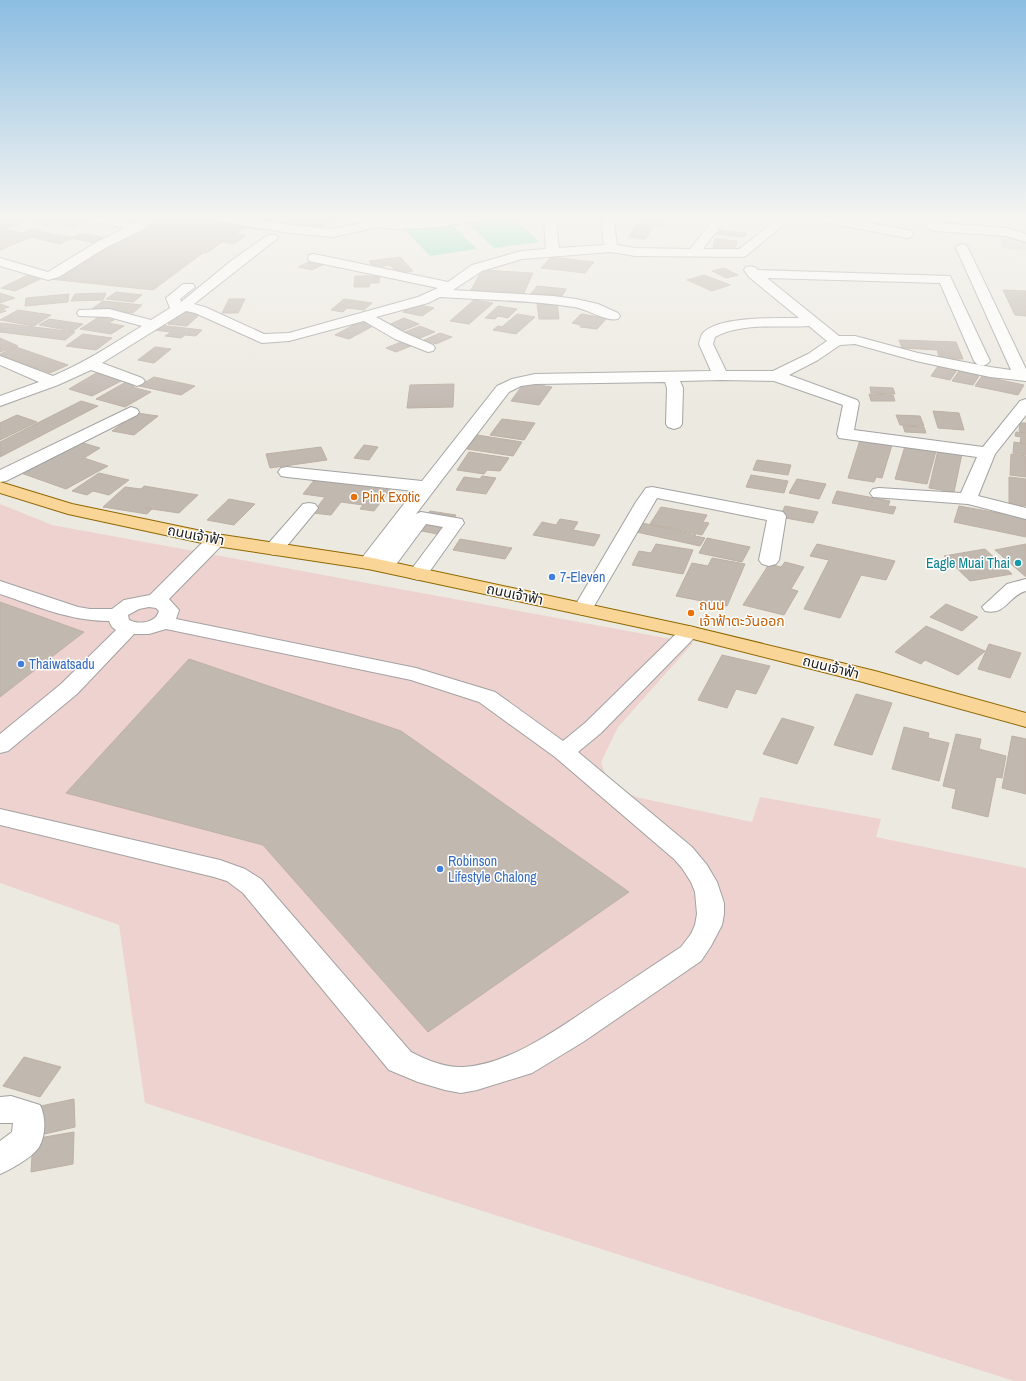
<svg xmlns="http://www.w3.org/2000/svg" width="1026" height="1381" font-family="'Archivo Narrow','Noto Sans Thai',sans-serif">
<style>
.residential{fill:#d9d8d8}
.commercial{fill:#eed2cf}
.pitch{fill:#7edcbc}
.building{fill:#c1b8b0;stroke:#beb0a3}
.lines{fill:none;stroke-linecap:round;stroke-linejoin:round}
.minor-casing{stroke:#a2a2a2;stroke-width:2}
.major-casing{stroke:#8f6802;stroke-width:2}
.minor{fill:#fff;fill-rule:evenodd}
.major{fill:#fad598;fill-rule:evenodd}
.food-dot{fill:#e8710a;stroke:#fff;stroke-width:1.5}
.culture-dot{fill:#0f9aa8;stroke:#fff;stroke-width:1.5}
.shop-dot{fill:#3f7fe0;stroke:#fff;stroke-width:1.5}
.labels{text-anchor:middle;stroke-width:3;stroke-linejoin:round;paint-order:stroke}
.food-label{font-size:14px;fill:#c56008;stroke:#fff;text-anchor:start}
.street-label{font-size:14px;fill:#1b1b1b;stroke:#fff}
.culture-label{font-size:14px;fill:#0d838f;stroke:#fff;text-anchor:end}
.shop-label{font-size:14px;fill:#366cbe;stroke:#fff;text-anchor:start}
</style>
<rect width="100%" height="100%" fill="#ece9e0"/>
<path class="residential" d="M1011,228l15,6v17l-24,-3 -1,-12z"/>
<path class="commercial" d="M0,504l52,21 641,118 -75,84 -17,35 4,12 16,15 15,8 116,25 8,-25 121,22 -5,18 150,31v513h-12l-869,-278 -26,-178 -119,-42z"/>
<path class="pitch" d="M512,217l28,25 -46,6 -27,-25z
M451,224l26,25 -47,7 -25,-26z"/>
<path class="building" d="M52,217l15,1 -21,8 -11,-3z
M77,217l14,4 -18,7 -14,-4z
M162,217h39l-3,2 69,7 -5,4 -18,-2 -8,6 10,1 -12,9 -12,-2 -15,11h-4l-50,37 -103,-11 17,-12 7,1 32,-21h4z
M246,217h31l-8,4z
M296,217h43l-22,12 -33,-6z
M732,217h19l-4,4 -17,-3z
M8,218l16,4 -24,9v-11z
M641,219l25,2 -4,6 -8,-1 -9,13 -17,-2z
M6,229l16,4 10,-4 41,9 -13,6 -29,-7 -31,13v-18z
M718,230l28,3 -2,4 -28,-3z
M82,233l24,5 -11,5 -24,-5z
M715,239l22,2 -2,8 -22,-1z
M400,257l13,14 -16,2 -7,-8 -16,3 -5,-7z
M551,257l43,5 -9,11 -44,-5z
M313,260l14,3 -15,7 -14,-3z
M724,268l14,7 -12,3 -14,-7z
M482,270l51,3 -9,20 -53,-3z
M28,275l14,3 -27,13 -14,-3z
M704,275l26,10 -18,6 -25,-11z
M355,276h25l-1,7h-9l-1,4h-15z
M537,286l29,3 -4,7 -18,-2 -2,3 -12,-2z
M1003,290l23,1v25l-11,-1z
M116,292l26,3 -9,7 -27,-3z
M0,293l15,5 -15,5z
M106,293l-3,7 -32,1 4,-7z
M69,294l-1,8 -43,4 1,-8z
M229,299h16l-7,14h-16z
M344,299l28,4 -8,7 -17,-2 -4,4 -12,-2z
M474,300l19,3 -24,21 -19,-3z
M103,301l39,4 -9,8 -41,-4z
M557,302l2,17h-20l-2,-16z
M0,304l9,3 -7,2 4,2 -6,2z
M415,304l19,4 -12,8 -19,-4z
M498,306l19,3 -9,9 -10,-2 -3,3 -10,-1z
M18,310l33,5 -17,11 -34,-6z
M182,312l18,2 -13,12 -19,-2z
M517,314l18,3 -19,17 -23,-4 5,-4 4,1z
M581,314l26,4 -10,11 -17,-2 1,-2 -9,-2z
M99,317l15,3 -6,3 16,3 -13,8 -31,-5z
M404,318l15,6 -17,7 -16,-5z
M49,319l34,5 -10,7 -34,-6z
M361,321l14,4 -26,14 -14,-4z
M0,323h1l74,9 -10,8 -65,-8z
M159,325l43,5 -6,6 -11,-1 -4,3 -16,-2 6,-4 -17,-2z
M420,326l15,6 -15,6 -15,-6z
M440,333l12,4 -16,7 -12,-4z
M83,334l29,4 -16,12 -30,-4z
M0,338l18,8 -18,6z
M406,340l10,4 -20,8 -10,-4z
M899,340l57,2 7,17h-23l-3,-9 -35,-2z
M16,347l52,18 -18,8 -50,-18v-1z
M155,347l16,2 -17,14 -16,-3z
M938,366l19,4 -7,10 -19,-4z
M959,371l20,5 -6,9 -21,-4z
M98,372l25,8 -31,16 -23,-7z
M982,376l42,9 -6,10 -43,-9z
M154,377l41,9 -14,9 -42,-9z
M126,382l10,3 -4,2 19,5 -26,15 -29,-8z
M524,383l28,4 -13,18 -28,-4z
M454,384l-1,23 -46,1 3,-23z
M870,387l23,1 2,6 -24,-1z
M869,394l24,1 2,6h-24z
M81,401l17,5 -98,51v-15z
M933,411l26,2 5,17 -26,-2z
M137,413l21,3 -24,19 -22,-4z
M17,415l20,7 -37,18v-17z
M896,415l24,1 4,10 -24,-1z
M502,419l33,4 -11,17 -34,-5z
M1020,423h6v10l-7,-2z
M903,426l21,1 2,6 -21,-1z
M1016,432l10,1v11l-6,-1 1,-6 -6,-1z
M477,435l45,7 -9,14 -46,-7z
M860,440l32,5 -10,33 -6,-1 -2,5 -26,-4z
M80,442l20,6 -16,10 24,8 -42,23 -45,-16z
M1014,442l12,2v11l-13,-2z
M364,445l14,2 -9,13 -15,-2z
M905,446l31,5 -9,33 -32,-5z
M321,447l6,13 -57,8 -4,-14z
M938,450l24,4 -8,38 -25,-4z
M469,452l40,6 -9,13 -13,-1 -3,4 -27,-4z
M1011,454l15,2v21l-16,-2z
M757,460l34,5 -3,10 -35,-5z
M99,473l30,7 -20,15 -16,-4 -6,4 -15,-4z
M751,475l37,6 -4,12 -38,-6z
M482,476l14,2 -10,16 -30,-4 8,-13 16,2z
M1009,477l17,2v27l-17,-2z
M315,479l75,11 -16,21 -14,-2 3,-4 -22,-3 -10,13 -18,-2 12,-16 -22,-3z
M797,479l29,5 -7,15 -30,-6z
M144,486l54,9 -19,18 -34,-5 7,1 -5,5 -44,-7 22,-20 16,2z
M837,491l53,10 -2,5 8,1 -3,7 -61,-11z
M229,499l26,5 -21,21 -27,-5z
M785,506l33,6 -5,11 -33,-6z
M959,506l67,12v19l-72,-15z
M661,507l46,8 -4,7 6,1 -7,12 -52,-11z
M430,511l26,4 -13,20 -27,-5z
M560,519l18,3 -5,8 27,5 -6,11 -61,-11 9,-13 14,3z
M638,522l58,13 -1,1 10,2 -5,8 -68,-15z
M707,538l43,9 -8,15 -43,-9z
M460,539l52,9 -7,11 -52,-9z
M656,544l37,6 -10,24 -51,-9 7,-14 12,2z
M817,544l78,17 -9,19 -25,-5 -21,43 -36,-9 25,-49 -19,-4z
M1026,544v33l-31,-27z
M985,549l27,25 -42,7 -26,-25z
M712,558l33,6 -18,42 -51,-10 16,-33 16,3z
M785,562l19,5 -13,22 7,2 -14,24 -41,-10 26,-41 12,3z
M0,602l84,30 -84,65z
M946,604l32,13 -16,14 -32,-14z
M926,626l59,25 -27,24 -33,-15 -4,4 -26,-12z
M989,644l32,9 -11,25 -32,-9z
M722,655l48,11 -14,28 -20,-5 -9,19 -29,-8z
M189,659l212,72 228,161 -201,140 -165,-187 -197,-52z
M856,694l36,9 -20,52 -38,-10z
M782,718l32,9 -17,37 -34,-10z
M904,727l25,6 -1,5 21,5 -10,38 -47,-12z
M956,734l25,5 -2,10 27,7 -4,22 -6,-1 -8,40 -36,-9 4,-19 -13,-3z
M1012,736l14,3v55l-24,-6z
M24,1057l37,10 -21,30 -37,-11z
M74,1099l1,28 -39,9v-29z
M74,1132l-1,32 -42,8 2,-33z"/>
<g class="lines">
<defs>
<path id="minor" d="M88,217h19l26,7 13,-7h15l-21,14 -35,17 -46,29 -11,3 -48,-14v-8l48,14 49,-30 27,-14 -34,-8z
M214,217h26l49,8 44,4 45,-10 19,2 57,-4h29l-2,3 -4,1 -41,6 -39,2 -19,-2 -45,10 -44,-4 -69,-12 -4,-1z
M534,217h20l2,3 3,28 45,-3 -3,-28h12l4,28 18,3 55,1 26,-32h12l-25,32h36l41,-32h13l-47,39 -4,1 -107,-1 -24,-4 -89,7 -40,12 -29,19 100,6 23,3 22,5 20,9 2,3 -2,3c-12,3 -30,-10 -44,-12 -44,-7 -90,-7 -134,-10l-12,6 -52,14 29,16 28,12 2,3 -2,3 -5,1 -33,-13 -31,-18 -75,20 -27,2 -67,-30 -9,-2 -84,52 40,15 3,3 -3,3 -5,2 -5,-2 -41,-14 -33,15 -58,21v-10l39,-14 -39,-17v-9l53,20c31,-13 60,-32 89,-50l-33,-9 -30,-1 -2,-3 2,-3 30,-1 42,11 19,-12 -4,-10 17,-14h10l2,3 -15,12 1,3 50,-41 37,-26h8l2,3 -84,66 11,3 59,27 25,-1 129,-36 20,-9 -129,-27 -1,-3 1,-3 5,-1 134,28 24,-17 49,-14 25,-2 -2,-27 -8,-2z
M812,217h24l71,13 4,1 2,3 -2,3 -4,1 -89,-17 -4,-1z
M923,217h12l-2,4 4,2 70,5 19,6v8l-20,-6 -71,-5c-6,-2 -10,-4 -14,-9z
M962,244l4,1 2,3 58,121v12l-36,-4 -74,-16 -61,-17 -15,1 -22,15 -29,15 68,25 2,3 -5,27 129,17 37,-46 6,-2v16l-31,39 -17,42 48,12v11l-58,-15 -95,-7 -3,-4 3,-4 6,-1 82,5 16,-36 -138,-19 -2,-4 6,-29 -69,-24 -53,-1 -41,1 3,7 -1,36 -2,3 -6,2 -6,-2 -2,-3 1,-36 -2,-6 -130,2 -14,2 -12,6 -93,122 5,-2 41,7 2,4 -39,55 -7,2 -7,-2 -3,-4 35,-47 -17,-3 -34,46 -7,2 -7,-2 -3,-4 -7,3 -7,-2 -3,-4 56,-72 -127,-14 -6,-1 -3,-4 3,-4 6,-1 135,14 75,-95 15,-7 23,-5 176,-3 -12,-27c1,-4 2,-9 4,-11 16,-17 74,-15 96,-15l-50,-41 -5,-7 2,-3c5,-1 9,-1 12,3l192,6 40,85 -3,3 -5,2 -5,-2 -3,-3 -34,-78 -173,-5 72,58h16l63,17 72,14 21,3 -55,-122 2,-3zM809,326l18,15 -19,13 -35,17h-47l-13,-27 2,-7c28,-15 64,-9 94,-11z
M131,407l6,2 2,3 -2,3 -131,66 -6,1v-12z
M652,487l131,25 3,4 -7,44 -3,4 -7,2 -7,-2 -3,-4 8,-40 -110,-22 -67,115 -7,2 -7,-2 -3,-4 63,-107 10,-14z
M309,503l6,1 3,4 -3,4 -34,41 -7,2 -7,-2 -2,-4 2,-4 36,-41z
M216,534l7,2 2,4 -2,4 -54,55 10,11 -3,9 240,49 79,24 68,49 22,-18 97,-95 7,-2 7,2 3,4 -3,4 -95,97 -23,19 114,95 15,18 10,17 7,21v11l-2,11 -11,21 -10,15 -118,81 -51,31 -55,17 -16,3 -16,-3 -27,-8 -29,-12 -146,-177 -16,-12 -13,-4 -214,-52v-16l220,51 25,9 16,10 150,173c15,8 34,16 52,15 48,-3 96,-39 135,-65 28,-18 55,-37 83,-55l10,-13 4,-9 2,-11 -2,-22 -4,-10 -9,-14 -8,-9 -119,-102 -76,-55 -68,-22 -245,-51 -17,5h-15l-57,60 -69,57 -8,2v-19l61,-50 55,-54 -4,-3 -3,-6c-39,0 -73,-15 -109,-27v-13l78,26 12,2h22l12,-9 26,-5 59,-59zM149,607l7,1 3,3c-3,12 -20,14 -30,9l-1,-5 11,-6z
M1026,579v12c-17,4 -20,25 -41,20l-3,-4 25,-23z
M11,1096l29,9c6,12 6,30 -1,42 -6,10 -29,23 -39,27v-33l12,-9 1,-9h-13v-26z"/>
<path id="major" d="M0,482l72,22 144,30 152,23 321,69 186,45 151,42v14l-167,-46 -170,-43 -321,-69 -152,-23 -148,-32 -68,-21z"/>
</defs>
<use href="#minor" class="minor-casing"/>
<use href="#major" class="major-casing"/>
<use href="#minor" class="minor"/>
<use href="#major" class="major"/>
</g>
<linearGradient id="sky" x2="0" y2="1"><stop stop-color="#8bbde2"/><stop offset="0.53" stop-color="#f6f5f1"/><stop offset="1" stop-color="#f6f5f1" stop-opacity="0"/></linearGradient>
<rect width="1026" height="410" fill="url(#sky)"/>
<g class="food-dot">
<circle cx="354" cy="497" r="4"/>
<circle cx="691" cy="613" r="4"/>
</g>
<circle class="culture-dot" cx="1018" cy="563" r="4"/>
<g class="shop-dot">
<circle cx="552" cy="577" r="4"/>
<circle cx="21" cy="664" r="4"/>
<circle cx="440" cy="869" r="4"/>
</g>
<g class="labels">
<g class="food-label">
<text x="362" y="502">Pink Exotic</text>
<text x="699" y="610">ถนน<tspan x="699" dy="16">เจ้าฟ้าตะวันออก</tspan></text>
</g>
<g class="street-label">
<text transform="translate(196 535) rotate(11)" y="5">ถนนเจ้าฟ้า</text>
<text transform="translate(515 594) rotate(12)" y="5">ถนนเจ้าฟ้า</text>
<text transform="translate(831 667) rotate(14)" y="5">ถนนเจ้าฟ้า</text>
</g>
<g class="culture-label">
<text x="1010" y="568">Eagle Muai Thai</text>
</g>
<g class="shop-label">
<text x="560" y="582">7-Eleven</text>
<text x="29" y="669">Thaiwatsadu</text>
<text x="448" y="866">Robinson<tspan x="448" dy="16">Lifestyle Chalong</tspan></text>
</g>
</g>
</svg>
